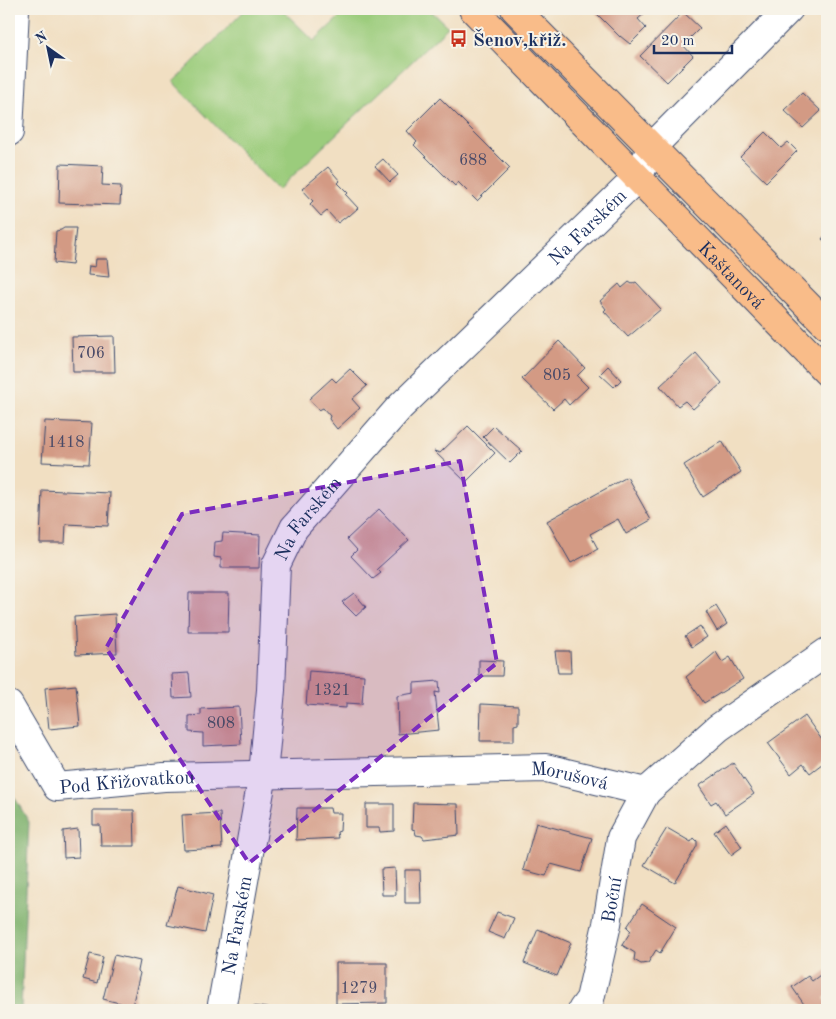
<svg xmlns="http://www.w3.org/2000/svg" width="836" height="1019" font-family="'Old Standard TT',serif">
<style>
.green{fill:#9bcc7b;stroke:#5b7e6c}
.forest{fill:#7cb06b;stroke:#4c7064}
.building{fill:#d39a84}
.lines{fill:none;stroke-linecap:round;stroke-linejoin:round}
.minor-casing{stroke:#3b496d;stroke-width:30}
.major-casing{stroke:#3b496d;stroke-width:30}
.minor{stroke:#fff;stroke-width:28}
.major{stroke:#f9bc89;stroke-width:28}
.marked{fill:#7b2cbf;fill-opacity:0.2;stroke:#7b2cbf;stroke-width:4;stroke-dasharray:10 6;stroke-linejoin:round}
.labels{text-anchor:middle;stroke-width:4;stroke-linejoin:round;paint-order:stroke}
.number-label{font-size:16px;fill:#494a68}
.poi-label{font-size:19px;font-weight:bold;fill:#1b2f5e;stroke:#f7f3e8;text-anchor:start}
.street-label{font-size:19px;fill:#1b2f5e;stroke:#f7f3e8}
</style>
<rect width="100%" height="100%" fill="#f7f3e8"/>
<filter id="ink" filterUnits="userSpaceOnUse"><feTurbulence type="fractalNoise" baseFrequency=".02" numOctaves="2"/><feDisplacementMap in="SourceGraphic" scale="10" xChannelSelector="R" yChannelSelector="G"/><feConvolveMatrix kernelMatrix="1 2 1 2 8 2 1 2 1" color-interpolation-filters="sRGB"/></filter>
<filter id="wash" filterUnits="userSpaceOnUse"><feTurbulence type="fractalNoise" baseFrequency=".0096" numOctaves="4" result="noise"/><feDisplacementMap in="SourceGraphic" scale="20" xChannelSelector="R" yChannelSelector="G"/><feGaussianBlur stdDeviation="1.12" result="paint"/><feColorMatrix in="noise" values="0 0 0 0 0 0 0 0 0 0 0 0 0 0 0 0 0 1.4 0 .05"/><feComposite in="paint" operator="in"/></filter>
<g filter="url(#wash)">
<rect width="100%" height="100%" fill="#f1dfc2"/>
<path class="green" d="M246,9h35l33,32 34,-32h81l19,18 -170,163 -105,-108z"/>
<path class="forest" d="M9,788l20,34 -8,188h-12z"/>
<g id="blocks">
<path class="building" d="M592,9h50l4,3 -8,7 8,9 -16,16 -10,-8v1z
M683,12l17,16 -17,17 10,11 -26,26 -27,-26z
M802,93l19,18 -18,17 -19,-18z
M440,98l70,70 -33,33 -19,-19 -3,4 -41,-41 3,-3 -10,-11z
M765,132l16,16 7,-6 9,9 -31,31 -26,-25z
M383,159l15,16 -8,7 -15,-16z
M60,164l43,2 -1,19 19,1 -1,19 -61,-2z
M328,167l12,14 -2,2 10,10 -2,2 12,13 -9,8 -1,-1 -10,8 -11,-12 -6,5 -11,-12 3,-3 -11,-12z
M64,228h12l-4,37 -18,-2 2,-32 5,-1z
M827,233v11l-5,-5z
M96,259h11l2,18 -21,-2 1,-9 6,1z
M629,282l3,2 4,-2 25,27 -33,28 -24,-26 2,-2 -6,-8 19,-17 3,4z
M114,336l1,36h-42l-1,-35z
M559,341l26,27 -8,8 11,11 -19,18 -5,-6 -11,10 -31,-30z
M696,353l26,30 -29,26 -8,-8 -7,5 -18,-20z
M608,366l13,14 -7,7 -14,-13z
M350,369l17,17 -15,13 8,9 -23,21 -8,-10 1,-3 -7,-8 -4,2 -10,-11 23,-21 4,4z
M45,421l47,2 -3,41 -47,-2z
M468,426l27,27 -29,29 -32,-31 6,2z
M494,426l28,25 -12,12 -27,-26z
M722,441l19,31 -38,25 -19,-32z
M627,477l24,43 -25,14 -8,-15 -28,15 8,15 -27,14 -24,-42z
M42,490l68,3 -2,33 -42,-2 -1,19h-25z
M379,509l30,31 -32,29 4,4 -8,6 -22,-23 6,-6 -10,-11z
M223,533l37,2 -1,33h-38v-10l-7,-1 1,-15 7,-1z
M189,593h40l-1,39h-40z
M354,593l12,14 -10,9 -14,-14z
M716,606l11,18 -10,7 -11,-19z
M115,614l2,39 -41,2 -2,-38z
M700,626l7,11 -15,10 -7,-11z
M555,651h15l1,22h-13z
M716,652l6,10 8,-5 13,22 -39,24 -18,-26z
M479,660l24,1 -1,15h-23z
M309,671l55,4 -2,29 -16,-1v5l-40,-3z
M189,673l2,24 -18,1 -1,-24z
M439,681l1,12 -5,-1 4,38 -41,4 -1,-38 17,-3v-10z
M76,685l4,41 -31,3 -4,-41z
M481,704l37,2v18l-4,1v16h-34z
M239,707l2,37 -38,2v-13l-14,-1v-16l12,-1v-6z
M805,716l22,31v13l-17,13 -7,-9 -12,10 -23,-31z
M733,763l21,31 -29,20 -9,-13 -5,3 -12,-18z
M413,803l45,1 1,31 -35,4 -2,-3 -6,-1 -1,-5 -3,-1z
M366,804h28v27l-14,1 -1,-4h-13z
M297,808h33l1,5h10l-1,18 -3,1 1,6 -42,2z
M93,810h41l1,36h-34l-1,-21h-7z
M220,813l2,35 -38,2 -2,-35z
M536,823l56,15 -11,34 -30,-8 -5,12 -23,-6z
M726,823l16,24 -11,8 -17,-23z
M667,828l24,14 3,-4 3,3v5l-22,37 -31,-18z
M78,829l1,28 -15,1 -1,-27z
M395,868l1,27h-14l-1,-26z
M405,870h15l1,33h-16z
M178,886l35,9 -8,38 -38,-8z
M642,904l34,23 -16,26 -4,-3 -8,13 -7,1 -7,-4 1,-7 -13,-8 9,-14 -4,-4z
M497,912l17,6 -9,21 -17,-7z
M538,929l33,14 -14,33 -33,-13z
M90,954l13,3 -6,26 -14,-4z
M114,955l26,6 -2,10 2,2 -8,33 -29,-7z
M336,963h51v40l-51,1z
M827,970v26l-3,2 3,5v6l-1,1h-18l-16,-23 16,-11 4,5z
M253,1006l20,3v1h-21z"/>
</g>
</g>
<g filter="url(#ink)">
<use href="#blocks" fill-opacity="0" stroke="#3b496d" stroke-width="1"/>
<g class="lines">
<defs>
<g id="minor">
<path d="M9,132l6,-123"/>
<path id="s1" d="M9,705l48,82 107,-10 382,-9 100,24 72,-64 109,-76"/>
<path id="s2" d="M221,1010l42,-236 8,-84 5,-125 18,-37 105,-120 239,-231 14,-30 137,-138"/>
<path id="s3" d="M582,1010l8,-11 17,-75 14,-86 25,-46"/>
</g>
<g id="major">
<path id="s4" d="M473,9l354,363"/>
<path d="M515,9l312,316"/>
</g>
</defs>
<use href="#minor" class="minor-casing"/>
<use href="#major" class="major-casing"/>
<use href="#minor" class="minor"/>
<use href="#major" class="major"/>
</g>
</g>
<path class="marked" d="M460,461l37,202 -248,200 -143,-215 76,-134z"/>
<defs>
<symbol id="bus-bare" viewBox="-9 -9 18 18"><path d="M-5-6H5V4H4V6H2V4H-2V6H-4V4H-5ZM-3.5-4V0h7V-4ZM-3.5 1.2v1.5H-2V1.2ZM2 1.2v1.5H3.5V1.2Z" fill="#c8321e" stroke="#f7f3e8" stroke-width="2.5" paint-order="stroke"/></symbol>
</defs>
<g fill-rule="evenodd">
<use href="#bus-bare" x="446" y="26" width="25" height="25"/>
</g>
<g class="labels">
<g class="number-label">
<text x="473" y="165">688</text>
<text x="91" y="358">706</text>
<text x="557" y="380">805</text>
<text x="66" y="447">1418</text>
<text x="332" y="695">1321</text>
<text x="221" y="728">808</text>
<text x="359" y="993">1279</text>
</g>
<g class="poi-label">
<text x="473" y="46">Šenov,křiž.</text>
</g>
<g class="street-label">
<text dy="7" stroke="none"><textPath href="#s2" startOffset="911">Na Farském</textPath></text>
<text dy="7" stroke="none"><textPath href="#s4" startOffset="371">Kaštanová</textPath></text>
<text dy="7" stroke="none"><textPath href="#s2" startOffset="506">Na Farském</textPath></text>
<text dy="7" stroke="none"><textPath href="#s1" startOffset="609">Morušová</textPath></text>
<text dy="7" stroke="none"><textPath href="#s1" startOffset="165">Pod Křižovatkou</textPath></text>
<text dy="7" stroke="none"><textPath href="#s3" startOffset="115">Boční</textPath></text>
<text dy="7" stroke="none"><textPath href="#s2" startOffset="86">Na Farském</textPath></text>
</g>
</g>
<rect width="836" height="1019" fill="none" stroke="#f7f3e8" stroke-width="30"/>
<g transform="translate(48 48) rotate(327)" stroke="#f7f3e8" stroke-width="4" paint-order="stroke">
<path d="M0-4L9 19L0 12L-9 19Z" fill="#1b2f5e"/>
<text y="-8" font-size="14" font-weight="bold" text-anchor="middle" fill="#1b2f5e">N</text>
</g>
<path d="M654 45v8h78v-8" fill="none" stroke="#1b2f5e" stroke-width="2.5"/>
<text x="661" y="45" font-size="15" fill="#1b2f5e" stroke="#f7f3e8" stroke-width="4" paint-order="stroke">20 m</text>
</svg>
